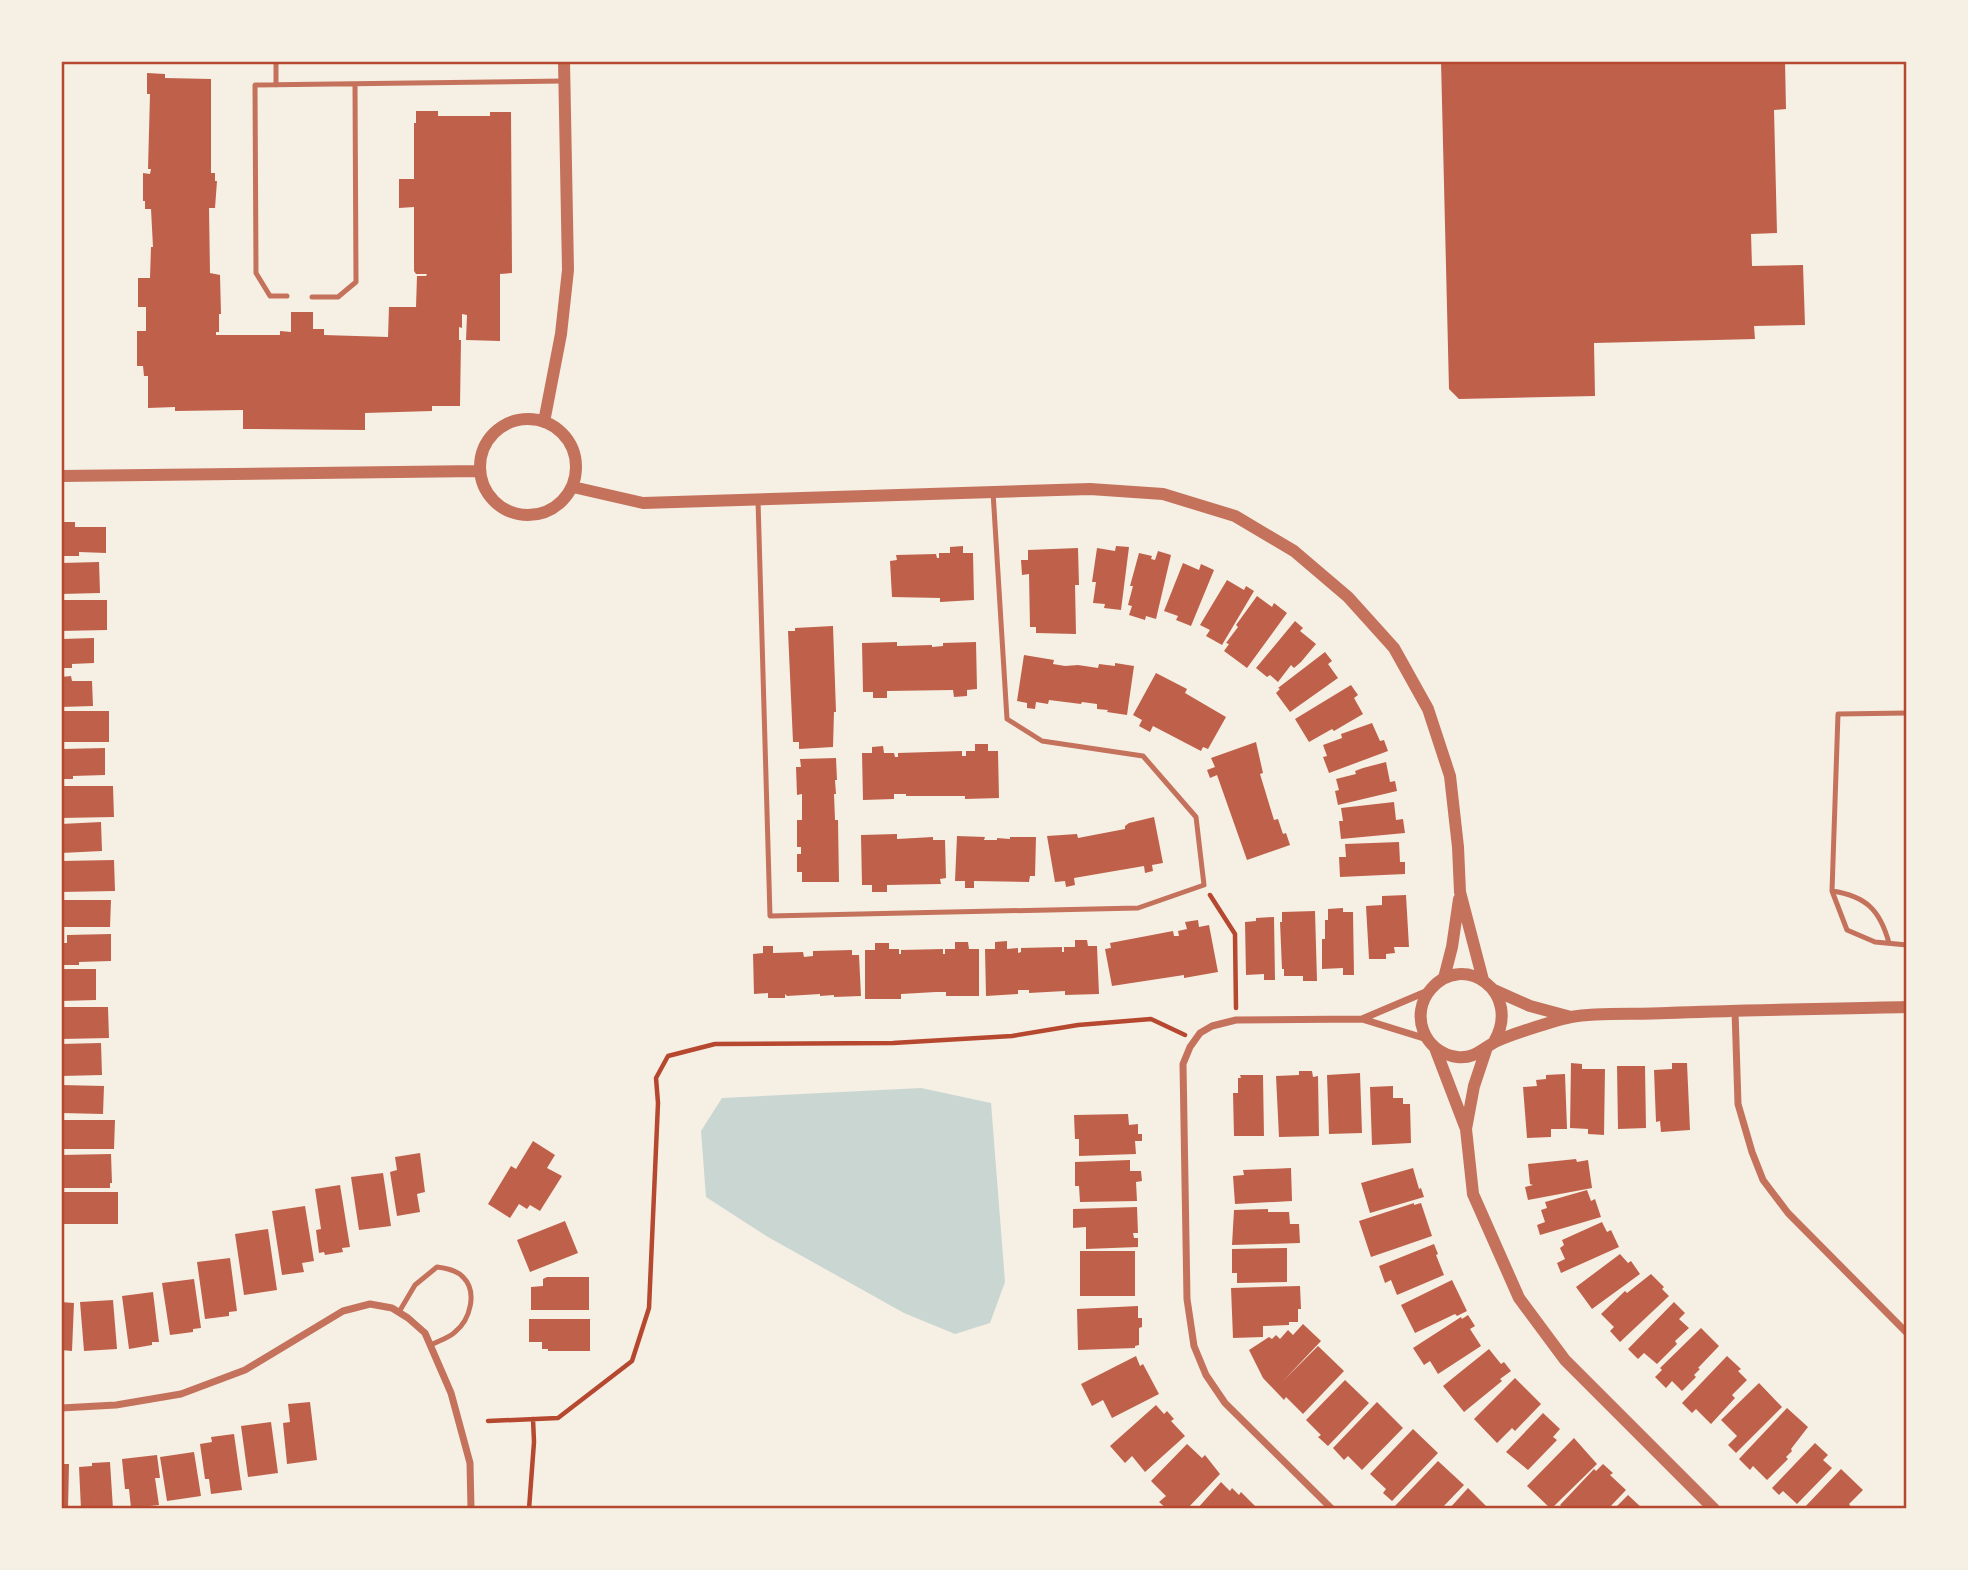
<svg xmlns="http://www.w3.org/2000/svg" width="1968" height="1570" font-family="'Roboto Condensed',sans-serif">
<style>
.water{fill:#c9d6d2}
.building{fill:#bf614a}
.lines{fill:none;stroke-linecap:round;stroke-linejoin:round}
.path{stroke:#b5482f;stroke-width:4.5}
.service{stroke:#c5725c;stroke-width:5}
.minor{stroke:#c5725c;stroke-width:7}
.tertiary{stroke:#c5725c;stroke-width:12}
.neatline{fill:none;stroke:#b5482f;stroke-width:2.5}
</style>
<rect width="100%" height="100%" fill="#f6efe4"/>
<path class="water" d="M921,1088l70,15 14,179 -15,41 -35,11 -51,-21 -136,-76 -62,-40 -5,-66 21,-33z"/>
<path class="building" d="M1441,61h344l1,48 -12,1 3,123 -26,1 1,32 51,-1 2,60 -51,1 1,13 -161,4 1,53 -136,3 -10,-10z
M147,73l18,1v4l46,1v94h4v8h2l-2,27h-6l1,65 10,2 1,39h-2v18h-3v3h64v-4l11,1v-20h22v17h11v6l64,2 1,-30h27l1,-31h9l1,-2h-11l-2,-3v-64l-15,1v-29h15v-56h2v-12h22v5h52v-4h21l1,161 -12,1v67l-34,-1 1,-25 -5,-1v14l-3,-1v13h2l-1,66h-28v5l-67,2v17l-122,-1v-19l-68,1v-4l-27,1v-32h-4l-1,-10h-6v-35h9v-24h-8v-29h12l1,-31h2l-2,-38h-6v-8h-2v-28l7,1 1,-5h-3l2,-75h-3z
M61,522h14v5h31v26l-27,-1v4h-18z
M963,546v7h10l1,47 -34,2v-4l-48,-1 -2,-36 7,-1 -1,-5 40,-1 1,4h2v-5h11v-6z
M1116,546l13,1 -8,63 -17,-2 1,-4 -12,-1 3,-21h-4l5,-34 18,3z
M1078,548l1,37h-4l1,49 -40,-1v-6h-6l-1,-53 -7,1 -1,-15h7v-10z
M1158,551l13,4 -15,64 -10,-3 -1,4 -16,-5 3,-9 -4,-1 5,-19h-3l9,-33 13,3 -1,3 4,1z
M99,562l1,31 -39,1v-31z
M1183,563l16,7 2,-6 13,6 -23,56 -15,-6 2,-4 -14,-5z
M1227,580l17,10 2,-4 8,5 -32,54 -16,-9 4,-6 -10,-5z
M1257,596l15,11 2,-4 13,10 -40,55 -23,-17 5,-7 -3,-1 12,-16 -2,-2z
M61,600h46v30l-46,1z
M1295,621l8,7 -3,3 16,13 -15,18 -7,6 -3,-3 -13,17 -8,-7 -3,2 -11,-9z
M833,626l3,86h-2l-1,35 -34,2v-7h-6l-5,-111h7v-3z
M94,638v25l-22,1v4h-11l1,-29z
M897,642v4l35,-1v2l11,-1v-3l33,-1 1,47 -10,1v6l-13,1 -1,-7 -66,1v7h-14v-6h-10l-1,-49z
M1325,652l7,9 -4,3 10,14 -48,34 -14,-19 4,-4 -2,-1z
M1024,655l30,5 -1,4 12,2 13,-1 20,3 1,-4 16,2v-3l19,3 -7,49 -20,-3 1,-2 -11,-1v-5l-15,-2 -1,2 -32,-4 -1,4 -12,-2 -1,7 -8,-1v-5l-10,-2z
M1156,673l31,16 -2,4 41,24 -18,32 -5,-2 -2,4 -48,-25 -3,6 -11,-6 3,-6 -9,-5z
M71,676l1,5h20l1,25 -32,1v-30z
M1351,685l7,10 -4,3 9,16 -29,17 -2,-2 -23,13 -14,-23z
M61,711h48v31h-48z
M1372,723l8,18 4,-1 4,11 -59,22 -6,-16 4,-1 -4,-11 19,-7 -1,-4z
M1256,742l7,31 -3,1 10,33 4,13 4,-1 5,15 3,-1 4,12 -43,15 -30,-85 -7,3 -3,-8 8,-3 -4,-9z
M975,744h13v7h10l1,47 -34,1v-3h-59v-2h-12v5l-31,1 -1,-47h10v-6l11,-1 1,7h10l1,4h3v-4l64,-2v5h4v-5h9z
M105,748v27l-32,1v3h-12l1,-30z
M836,758l1,22h-2l1,14h-2l1,26h3l1,62h-37v-10h-5v-18h4v-7h-4v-27h5v-26l-5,1 -1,-28h5l-1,-8z
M1386,762l4,20 5,-1 2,10 -59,14 -3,-14 4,-1 -3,-11 20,-5 -1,-3 8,-3z
M61,786h52l1,31 -53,1z
M1394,802l2,18 7,-1 2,14 -64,6 -2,-18h4l-2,-13z
M1154,817l9,46 -11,2 1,6 -8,2 -1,-7 -70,12 1,7 -9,2 -1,-6 -10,1 -8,-46 30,-2 1,4 47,-9v-3l4,-3z
M101,822l1,29 -41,2v-29z
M897,834v5l36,-2v3h12l1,38 -6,1 1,5 -54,1v7h-15v-7h-10l-1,-50z
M957,836l28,1 -1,3h13v-2l13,1v-2h26l-1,39h-5l-1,6 -55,-1v7h-9v-7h-10z
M1399,842l1,20h5v12l-65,3 -1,-20h7l-1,-13z
M114,860l1,31 -54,1v-31z
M1406,895l3,52h-15l1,6 -9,1v5h-17l-3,-53 16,-1v-9z
M61,900h50l-1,27h-49z
M1343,908v4h10l1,63h-11v-7l-21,1v-30h3v-19h3v-11z
M1315,911l2,70h-14v-5h-19v-7h-2l-2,-47h2v-10z
M1274,917l1,63h-11v-6l-18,1 -1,-53 11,-1v-3z
M1198,920l1,7 10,-2 9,47 -34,6v-3l-72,11 -7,-37 6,-1 -1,-5 63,-12 1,5h5l-1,-5 9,-2 -2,-7z
M111,934v27l-32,1v3h-18v-22h6v-8z
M1075,940h12l1,6h9l2,48 -34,1v-4l-36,2v-3h-11v4l-32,2 -1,-47h10v-7l12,-1v8l11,-1v5l3,-1v-4l41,-1v5h2v-5h11z
M955,942h13l1,7h10v47h-33v-4h-10l-35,2v5h-36v-49h10v-7h14v6h10v5h2v-4l42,-1v5h2v-5h10z
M763,946h10v7l30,-1 1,5 9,-1v-5l39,-1v5h7l2,41 -27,1v-2l-14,1v-2l-33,2 -2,-2v4h-17v-5l-14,1 -1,-40 10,-1z
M61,969h35v31l-35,1z
M61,1007h47l1,31 -48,1z
M101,1043l1,32 -41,1v-32z
M1571,1063l11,1v5h23l-1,66 -16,-1v-5l-18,-1z
M1672,1063h15l3,67 -29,2 -1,-11 -4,1 -2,-52 18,-1z
M1617,1066h28l1,62 -28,1z
M1299,1071h13l1,6 5,-1 1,60 -40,1 -3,-61 23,-1z
M1360,1073l2,60 -33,1 -2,-59z
M1565,1074l2,55h-16v8l-24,1 -4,-51 14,-1 -1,-6 10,-1v-4z
M1240,1075h23l1,61h-30l-1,-43h5v-15h3z
M61,1085l43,1 -1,28 -42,-1z
M1393,1086v12h10v6h7l1,39 -39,2 -2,-58z
M1128,1114l1,11 9,-1v10h4v7h-7l1,13 -57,2v-17h-4l-1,-24z
M61,1120h54l-1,29h-53z
M533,1141l22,14 -8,13 15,8 -22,35 -10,-6 -3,4 -8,-5 -9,14 -22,-14 23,-38 5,3z
M420,1153l5,39 -8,2 3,18 -23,4 -7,-44 7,-2 -2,-13z
M111,1154l1,29h-2v5h-49v-33z
M1576,1159l1,3 11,-2 4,28 -64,12 -3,-13 8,-2 -3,-1 -2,-20z
M1130,1160v11h11l1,10 -6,1 1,19 -57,1 -1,-16h-4v-24z
M1291,1168l1,33 -57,3 -2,-28 11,-1 -1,-5z
M1413,1168l6,21 2,-1 3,9 -54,16 -9,-30z
M383,1173l8,53 -32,4 -8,-53z
M340,1185l10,62 -8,1 1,4 -18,3 -1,-3 -5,1 -3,-23 5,-1 -6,-40z
M1587,1190l4,11 4,-2 6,18 -61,18 -3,-10 8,-3 -4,-12 6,-2 -2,-6z
M61,1192h57v32h-57z
M1414,1203v2l7,-2 11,33 -61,21 -12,-36z
M305,1206l9,55 -12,2 2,9 -22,3 -10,-64z
M1137,1207l1,26h-5l1,5h4v9l-52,2v-22l-13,1v-19z
M1268,1209v3h21l1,12h9l1,19 -68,2 2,-35z
M565,1221l13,32 -48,19 -13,-32z
M1602,1222l5,10 4,-2 8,17 -58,26 -4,-10 8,-4 -5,-11 4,-3 -2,-5z
M268,1229l9,61 -33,5 -9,-61z
M1434,1244l4,10 -2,1 8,20 -47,20 -6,-15 -6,3 -6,-17z
M1287,1248v34l-50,1v-10h-5v-24z
M1080,1251h55v45h-55z
M1620,1254l8,9 3,-2 9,13 -48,35 -16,-22z
M230,1258l7,53 -8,1v4l-24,3 -8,-57z
M1651,1274l13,13 -2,2 7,7 -49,46 -10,-11 4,-4 -13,-13 24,-23 2,2z
M547,1277h42v33h-58v-23l12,-1v-7z
M194,1279l7,49 -8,1v3l-23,3 -8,-52z
M1452,1280l15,31 -10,5 -2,-2 -40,19 -14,-28z
M1300,1286l1,23h-3v13h-9v3l-26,1v11l-30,1 -2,-50z
M153,1292l6,50h-7v3l-23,4 -7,-53z
M113,1300l4,49 -33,2 -4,-49z
M61,1302l13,1 -2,48 -11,-1z
M1674,1302l11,11 -6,6 10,9 -14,13 2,3 -20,20 -13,-11 -6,6 -10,-10z
M1138,1306v12h4v9l-3,1v17l-4,1v2l-57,2 -1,-41z
M1468,1315l7,11 -5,3 11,17 -43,28 -8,-13 -6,4 -11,-17 48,-31 1,2z
M529,1319h61v32h-42v-2h-6v-7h-13z
M1303,1324l18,17 -38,40 35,-35 26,25 -41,43 -17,-17 -2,3 -21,-22 -14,-28 20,-13 3,2 4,-4 4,4 8,-9 5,5z
M1701,1328l18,18 -21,22 2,1 -6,6 2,2 -14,14 -10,-10 -6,7 -11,-11 7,-7 -2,-2z
M1489,1349l12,15 3,-2 7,9 -11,8 2,2 -38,31 -21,-26z
M1136,1356l4,10 3,-2 16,30 -47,24 -9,-18 -11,6 -11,-22z
M1727,1356l14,13 -3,2 9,9 -15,15 3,3 -24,26 -15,-15 -4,4 -10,-10z
M1515,1378l26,26 -26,27 -3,-3 -15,15 -23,-24z
M1345,1380l24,23 -41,43 -10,-9 3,-2 -15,-15z
M1759,1383l23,24 -46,46 -8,-8 9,-9 -16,-16z
M310,1402l7,58 -30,4 -4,-41 7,-1 -2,-18z
M1377,1402l26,26 -41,42 -14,-14 -4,4 -11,-12z
M1156,1405l8,9 3,-3 7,8 -3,2 14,15 -40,36 -13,-16 -7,7 -15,-17z
M1787,1408l21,19 -17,22 1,2 -6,6 2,2 -21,21 -14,-14 -3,4 -11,-11z
M1543,1413l17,16 -7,8 4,3 -29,30 -22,-18z
M271,1422l7,51 -30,4 -7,-51z
M1413,1429l25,24 -46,48 -9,-8 3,-4 -16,-15z
M234,1434l8,56 -31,4 -2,-15h-4l-5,-35 12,-2 -1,-5z
M1574,1438l23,26 -46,45 -24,-23z
M1815,1443l13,12 -5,5 9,8 -35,36 -14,-13 -4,4 -7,-7z
M1187,1444l15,14 3,-3 15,19 -33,35h-20l-8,-7 7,-6 -15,-15z
M194,1452l7,44 -34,5 -7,-44z
M157,1455l3,23h-5l4,27 -28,3 -2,-19h-4l-3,-30z
M1438,1461l26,24 -23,24h-43l-3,-3z
M110,1462l3,47h-32l-2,-42 13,-1v-3z
M61,1464h8l-1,45h-7z
M1603,1464l10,9 -3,2 16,15 -18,19h-43l-5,-4 34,-36 2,2z
M1841,1469l22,21 -14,14 2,3 -48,2z
M1221,1482l9,9 2,-3 7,7 2,-3 17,17h-61z
M1468,1488l21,21h-40z
M1628,1495l15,14h-29z"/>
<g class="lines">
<path class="path" d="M1210,895l25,39 1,74
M488,1421l70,-3 74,-57 17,-53 9,-205 -2,-25 12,-22 47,-12 178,-1 119,-7 66,-11 73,-6 34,16
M529,1509l5,-67 -1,-23"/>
<path class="service" d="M276,61v24
M287,296h-17l-14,-23 -1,-188 309,-4
M312,297h26l18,-15 -1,-198
M758,500l12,416 368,-8 66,-23 -8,-68 -53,-61 -101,-15 -35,-22 -14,-227
M1907,713l-69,1 -6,177 15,39 28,12 32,3
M1832,891c34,5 48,19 57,52
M399,1312l16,-27 22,-18c8,1 20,3 26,10 15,15 7,43 -8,55 -6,6 -17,9 -24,13"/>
<path class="minor" d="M1735,1011l3,93 14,48 11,28 25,33 119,120
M1362,1019l66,-28
M61,1408l55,-3 65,-11 64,-24 98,-59 27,-7 22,4 16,10 17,15 26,60 19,70 1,46
M1332,1509l-107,-106 -19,-28 -12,-29 -7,-47 -4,-235 7,-17 10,-14 12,-7 24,-6 126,-1 65,20"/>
<path class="tertiary" d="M480 467a48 48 0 1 1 96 0a48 48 0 1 1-96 0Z
M544,422l17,-88 7,-64 -4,-209
M61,476l419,-5
M573,487l70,16 447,-14 73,5 72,22 59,35 54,46 46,51 34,61 22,67 8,71 2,45 23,88
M1444,978l8,-31 7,-48
M1494,990l36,16 41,11
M1494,1042c29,-50 -31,-91 -63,-53 -22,25 -7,64 26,68 17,2 25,-8 38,-15 14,-7 61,-22 76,-25 30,-5 66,-2 96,-4 80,-3 160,-4 240,-6
M1435,1048l31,81 7,65 46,104 46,62 149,149
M1466,1129l8,-43 12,-36"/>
</g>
<rect width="1968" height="1570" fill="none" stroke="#f6efe4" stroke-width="126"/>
<rect x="63" y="63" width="1842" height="1444" class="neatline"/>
</svg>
